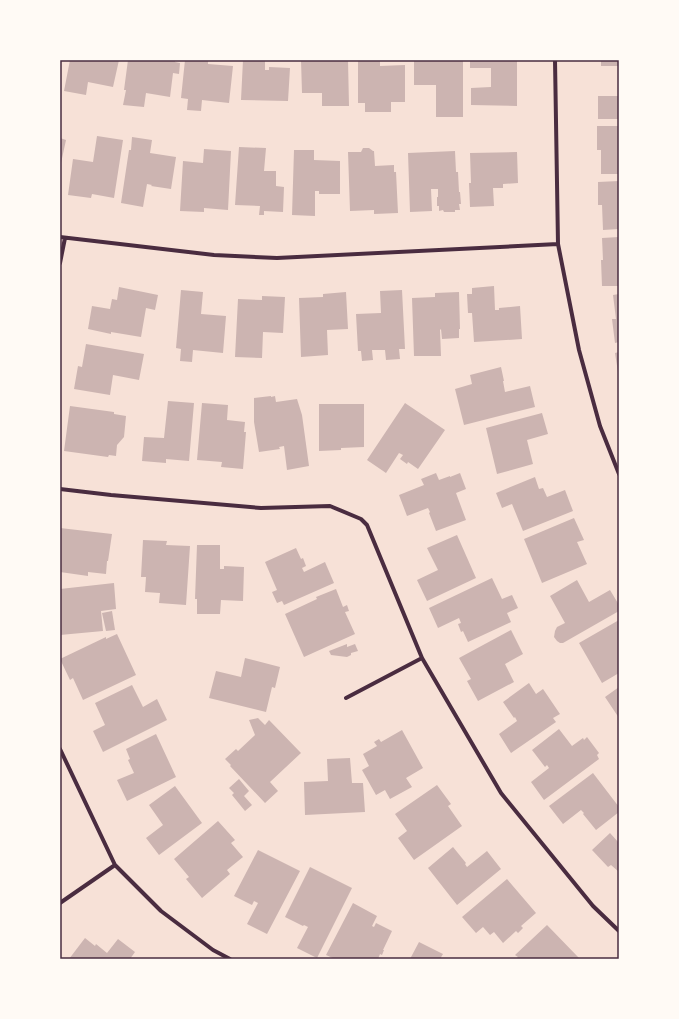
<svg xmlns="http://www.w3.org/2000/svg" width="679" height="1019" font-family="'Open Sans',sans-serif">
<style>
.building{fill:#ccb4b1}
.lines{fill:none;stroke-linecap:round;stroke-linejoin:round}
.minor{stroke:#4a2c40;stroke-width:4}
.neatline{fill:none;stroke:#4a2c40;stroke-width:1.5}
</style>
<rect width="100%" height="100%" fill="#f7e1d7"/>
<path class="building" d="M70,60h49l-6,27 -25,-5 -2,13 -22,-4z
M128,60h47v2l5,1 -1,11 -6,-1 -3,24 -24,-4 -2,14 -21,-2 3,-15h-2z
M185,60h23v4l25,2 -4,37 -27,-3 -1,11 -14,-1 1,-11 -7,-1z
M243,60h22v10h4v-3l21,1 -2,33 -47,-1z
M301,60h47l1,46h-27v-13h-20z
M358,60h22v6l25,-1v37h-14v10h-26v-9h-7z
M414,60h49v57h-27v-32h-22z
M470,60h47v46l-46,-1v-17l20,-1v-19h-21z
M601,60h18v6h-18z
M598,96h21v23h-21z
M597,126h22v48h-18v-24h-4z
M97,136l26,4 -9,58 -22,-4 -1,4 -23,-3 5,-36 20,3z
M132,137l20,3 -2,13 26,4 -5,32 -20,-3 1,-1 -5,-1 -4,23 -22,-4 8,-53h2z
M60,138l6,2 -5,23h-1z
M239,147l27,1 -2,23h12v15l8,1 -1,25 -19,-1v4h-5l1,-9 -25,-1z
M363,148h6l4,3h1l1,15 19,-1v7h2l2,41 -24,1v-4l-24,1 -2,-59h13z
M204,149l27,2 -3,59 -24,-2v4l-24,-1 3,-50 20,2z
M294,150h20v10l26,1v33h-21v-3h-4v25l-23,-1z
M455,151l1,21h2l1,20h1l1,12h-2l1,6h-5v2h-11l-1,-2 -4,1v-5h-2v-9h1v-8h-7l1,22 -22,1 -2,-59z
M517,152l1,31 -15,1v4h-10l1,18 -24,1 -1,-24h2l-1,-30z
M619,181v48l-16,1 -1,-25h-4v-23z
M619,237v49h-17l-1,-26h2l-1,-22z
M494,286l1,24h4v-2l21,-2 2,33 -48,3 -2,-29h-4l-1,-19h5v-6z
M119,287l39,8 -3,15 -9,-2 -5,29 -30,-5v2l-23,-5 4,-23 18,3 2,-10 5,1z
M181,290l22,2 -2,22 25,2 -3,37 -30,-3 -1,12 -12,-1 1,-12 -5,-1z
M402,290l3,59h-6l1,10 -14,1 -1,-10h-13l1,10 -11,1 -1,-10h-3l-2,-37 25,-1 -1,-22z
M346,292l2,37 -21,1 1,25 -27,2 -2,-59 24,-1v-3z
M459,292l1,37h-1v9l-17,1 -1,-10 -1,1 1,26h-27l-2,-58 23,-1v-4z
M619,294v48l-4,1 -3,-24h4l-3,-24z
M262,296l23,1 -2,36 -20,-1 -1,26 -27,-1 3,-58 24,1z
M86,344l58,10 -5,26 -26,-5 -3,20 -36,-6 4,-23 4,1z
M619,352v20h-1l-3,-19z
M501,367l3,14h-1l2,11 25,-6 5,21 -71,18 -9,-36 17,-5 -2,-9z
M271,396v1l4,-1 1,6 21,-3 5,16 7,51 -22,4 -3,-24 -5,1 1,2 -21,3 -5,-30v-24z
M168,401l26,2 -5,58 -23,-2v4l-24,-2 2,-24 20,1z
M202,403l26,2 -1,15 18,2 -1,10h2l-3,37 -22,-2 1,-5 -25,-2z
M405,403l40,27 -27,39 -10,-7 -1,2 -7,-5 3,-4 -4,-2 -13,20 -19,-13z
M319,404h45v43l-23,1v2l-22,1z
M70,406l44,6v2l12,2 -2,21 -7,8 -1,11 -7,-1 -1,2 -44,-6z
M542,413l6,21 -21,6 6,24 -36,10 -11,-46z
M436,473l3,7 11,-4v1l10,-4 6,16 -10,4 10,27 -30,11 -7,-18 1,-1 -2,-4 -21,8 -8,-21 25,-10 -3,-6z
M535,477l4,12 4,-1 4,9 18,-7 8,21 -50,20 -11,-27 -10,4 -6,-15z
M574,518l10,22 -7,2 10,22 -45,19 -18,-44z
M60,528l52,6 -4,27h-1l-1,13 -18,-2v4l-28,-4z
M457,535l19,43 -49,23 -10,-21 21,-10 -11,-22z
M143,540l24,1 -1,4 24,1 -4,59 -27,-2 1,-10 -15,-1 1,-15h-5z
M197,545h23v24h4v-3l20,1 -1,34 -22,-1 -1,14h-23v-15h-2z
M296,548l5,11 2,-1 3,8 -4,2 2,4 21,-10 9,21 -50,22 -2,-4 -5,2 -5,-11 5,-2 -12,-28z
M492,578l10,21 10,-4 6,13 -11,5 4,9 -43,20 -5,-11 -2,1 -3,-8 3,-1 -2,-5 -21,10 -9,-20z
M577,580l12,22 21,-12 9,15v6l-56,32h-3l-3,-2 -3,-4 1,-6 2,-4 8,-4 -15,-27z
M114,583l2,26 -15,2 2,20 -43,4v-46z
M336,589l7,18 4,-2 2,6 -4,1 10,22 -51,23 -19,-43 32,-15 -1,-2z
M112,611l3,19 -9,1 -4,-18z
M619,620v53l-17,10 -23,-40z
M511,630l12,24 -18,10 9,18 -36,19 -11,-20 4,-2 -12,-21z
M117,634l19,41 -53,25 -10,-22 -3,2 -10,-21 46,-22v2z
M347,644v3l8,-3 3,7 -7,2v2l-4,2 -16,-2 -2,-4z
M245,658l35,9 -5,21 -3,-1 -6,25 -57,-14 7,-27 25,6z
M529,683l7,11 7,-5 17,25 -7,4 3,4 -45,31 -12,-19 18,-13 -2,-4 -1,1 -11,-16z
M132,685l11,22 14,-8 10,21 -64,32 -10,-21 12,-6 -10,-22z
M619,687v31l-14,-21z
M258,718l7,7 4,-5 32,33 -31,29 8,9 -13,12 -35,-37 1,-1 -6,-6 11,-10 2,2 17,-16 -6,-15z
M559,729l13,17 11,-8 1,2 3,-3 12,16 -2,2 2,4 -55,41 -13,-18 18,-14 -2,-3 -2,2 -13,-17z
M402,730l21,38 -17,10 6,9 -22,12 -5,-9 -9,5 -14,-25 7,-4 -6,-12 14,-8 -3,-4 5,-3 2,3z
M156,734l20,43 -49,24 -10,-21 17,-7 -6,-13 2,-1 -4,-10z
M350,758l2,25h11l2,29 -60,3 -1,-33 24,-1 -1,-22z
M593,773l26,34v5l-23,18 -13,-16 1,-1 -3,-3 -18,14 -14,-18z
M239,779l10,12 -5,5 8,9 -7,6 -13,-16 2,-2 -5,-5z
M437,785l14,19 -3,2 14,20 -48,34 -16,-22 9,-7 -12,-17z
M175,786l27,37 -43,32 -13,-17 17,-13 -14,-20z
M218,821l17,19 -4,3 12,14 -16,13 3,4 -28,24 -16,-19 3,-2 -15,-18z
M610,833l9,10v29l-8,-7 -3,2 -16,-17z
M453,847l13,16 -1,1 2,3 20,-16 14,18 -44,36 -29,-37z
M258,850l42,21 -33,63 -20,-10 11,-21 -4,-2 -2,4 -18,-9z
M310,867l42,21 -35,70 -20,-10 11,-21 -4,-2 -1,1 -18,-9z
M507,879l29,34 -15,13 2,2 -5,5 -2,-2 -13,12 -9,-11 -4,3 -7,-8 -7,6 -14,-16z
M353,903l24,13 -5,10 2,1 2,-4 16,8 -9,19h1l-2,5 -2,-1 -2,5h-43l-9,-4z
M547,925l32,33 -2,1h-61l2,-2 -3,-2z
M85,938l10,8 1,-2 11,9 11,-14 17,13 -5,7h-61z
M419,942l24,12 -3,5h-30z"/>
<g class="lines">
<path class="minor" d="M555,60l3,184 21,106 21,76 19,48
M60,237l154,18 63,3 281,-14
M60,263l5,-25
M60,489l51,6 150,13 69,-2 31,13 6,6 55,133 79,135 92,113 26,25
M346,698l76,-40
M60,749l55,116 46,46 52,39 17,9
M60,903l55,-38"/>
</g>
<rect width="679" height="1019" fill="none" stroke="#fffaf5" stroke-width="122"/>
<rect x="61" y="61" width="557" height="897" class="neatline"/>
</svg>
